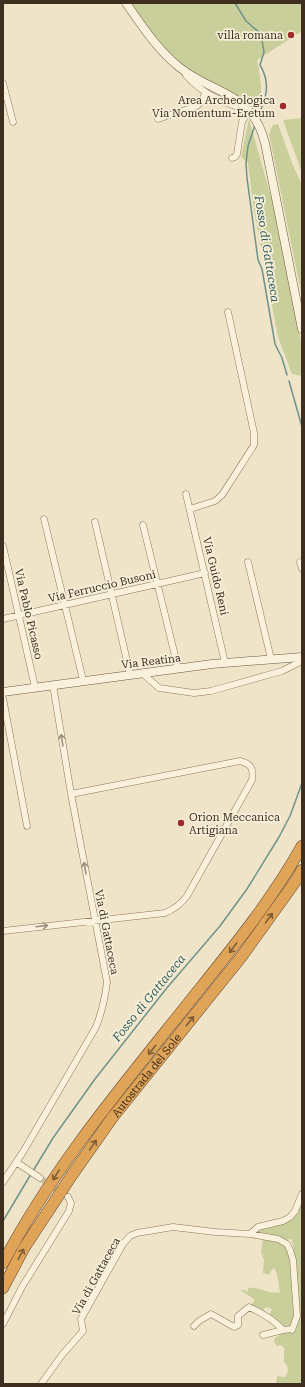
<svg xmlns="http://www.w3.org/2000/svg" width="305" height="1387" font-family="'Roboto Serif',serif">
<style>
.green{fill:#c9cf9b}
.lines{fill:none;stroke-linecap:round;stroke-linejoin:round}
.stream{stroke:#6f938a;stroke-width:1.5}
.street-tunnel{stroke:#ccc0a6;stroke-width:6;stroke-dasharray:6 3;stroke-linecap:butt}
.street-casing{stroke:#8d765c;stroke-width:7}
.secondary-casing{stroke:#6f573f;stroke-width:9}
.highway-casing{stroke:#5b4430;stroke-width:12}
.street{stroke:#faf1dc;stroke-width:6}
.secondary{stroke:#faf1dc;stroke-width:8}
.highway{stroke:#e0a458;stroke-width:11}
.oneway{stroke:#9c907e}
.oneway2{stroke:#7e5d36}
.poi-dot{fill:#9e2a2b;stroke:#f7eed8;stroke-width:1.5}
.labels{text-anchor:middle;stroke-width:3.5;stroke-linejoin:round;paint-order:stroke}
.poi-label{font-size:11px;fill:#3d2e20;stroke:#f7eed8;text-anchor:end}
.street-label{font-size:11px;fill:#3d2e20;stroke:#f7eed8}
.water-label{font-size:12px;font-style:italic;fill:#2f5d5a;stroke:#f7eed8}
</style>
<rect width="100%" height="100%" fill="#f0e4c8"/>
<path class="green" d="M131,3h171v28l-45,29c3,16 6,30 3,46l-14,-12 -4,4c-15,-8 -32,-15 -47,-24 -27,-16 -46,-45 -64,-71z
M302,118v55l-19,-53z
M249,119l27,96 26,132v29l-10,-2 -14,-37 -24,-126 -6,-48 -7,-6z
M278,124l14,39 10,22v112l-33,-163 4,-9z
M302,1196v188h-37l11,-1 1,-7 8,1 3,-6 -1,-6 -3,-3v-14l-3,-3 -4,1 -3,-4 1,-4 12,-8 3,2 5,-1 4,-36 -1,-5 -4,34 -8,4 -17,-12 3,-7 -6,-2 -4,4 -11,-6 4,-5 -15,-10h4l4,2v-4c8,-1 11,1 18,3 4,2 10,1 14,2l-3,-19 -3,-6 -3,3 -2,4 -6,-2 1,-13 -3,-8 2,-13 19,4 9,10 3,-3 -2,-11 -6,1 -28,-6 -2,-3 3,-2 32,-10z"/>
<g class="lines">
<path class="stream" d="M235,3l11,18 15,13 3,18 -4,13c9,15 8,28 1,44
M255,125l-7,21 -2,17 1,15 11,82 4,9 13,75 7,14 5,17
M289,381l13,46
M33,1171l20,-33 42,-59 71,-90 54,-63 27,-37 32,-52 11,-21 12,-33
M3,1221l28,-47"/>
<path class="street-tunnel" d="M40,1178l21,15"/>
<defs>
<path id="street" d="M186,75c14,16 29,24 49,31
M3,83l10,39
M158,119l39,-13 5,-5 3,-8
M232,158l3,-1 2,-3 5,-32 7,-13
M186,494l39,169
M190,509l25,-8 7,-6 32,-50v-12l-26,-121
M44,519l39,161
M95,522l35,152
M143,525l35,143
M3,546l32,141
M248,562l23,97
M300,562l2,7
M3,619l202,-46
M142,673l17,15 35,5 17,-2 71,-20 20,-10
M3,698l24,128
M3,931l162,-18c10,-4 16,-9 22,-17l65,-116c2,-12 -1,-16 -12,-19l-169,33
M16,1162l24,16
M3,1182l20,-30 73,-125c6,-15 9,-29 11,-45l-36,-188 -18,-109
M250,1234l8,-7 25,-6 7,-4 5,-6 7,-17
M3,1324l19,-37 47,-76 2,-8 -3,-6
M194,1326l5,-5 12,-7 23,13 4,-2v-9l11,-9c13,6 25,13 34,23l9,-1
M263,1335l20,-5
M41,1384l21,-29 21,-24 -2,-12 42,-75 7,-8 7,-3 36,-6 42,5 35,2 28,5 9,5 3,6 3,10 4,56 -5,14"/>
<path id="secondary" d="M126,3c16,23 31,46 53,64 35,28 73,24 86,76l37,186
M3,692l209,-28 90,-7"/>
<g id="highway">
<path d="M3,1263c52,-99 126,-185 195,-272 37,-46 75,-93 104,-145"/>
<path id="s1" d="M3,1288l21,-40 48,-73 40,-57 130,-162 53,-74 7,-12"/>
</g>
</defs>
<use href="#street" class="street-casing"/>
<use href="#secondary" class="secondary-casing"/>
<use href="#highway" class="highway-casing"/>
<use href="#street" class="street"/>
<use href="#secondary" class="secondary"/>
<use href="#highway" class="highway"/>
</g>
<defs><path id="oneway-shaft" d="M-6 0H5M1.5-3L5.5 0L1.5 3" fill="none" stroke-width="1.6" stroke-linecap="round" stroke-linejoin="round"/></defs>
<g class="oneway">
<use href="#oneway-shaft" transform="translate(62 740) rotate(-99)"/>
<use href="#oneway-shaft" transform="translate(85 868) rotate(-100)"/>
<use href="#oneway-shaft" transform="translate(42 926) rotate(-7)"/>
</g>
<g class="oneway2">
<use href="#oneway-shaft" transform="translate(269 918) rotate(-54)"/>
<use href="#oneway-shaft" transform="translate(233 948) rotate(127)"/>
<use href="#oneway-shaft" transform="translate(190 1021) rotate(-51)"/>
<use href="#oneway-shaft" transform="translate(152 1050) rotate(128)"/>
<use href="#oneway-shaft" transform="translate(93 1145) rotate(-55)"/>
<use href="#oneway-shaft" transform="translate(56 1175) rotate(122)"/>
<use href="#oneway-shaft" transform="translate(21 1254) rotate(-62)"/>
</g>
<g class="poi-dot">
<circle cx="291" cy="35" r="4"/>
<circle cx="283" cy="106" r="4"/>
<circle cx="181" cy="823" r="4"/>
</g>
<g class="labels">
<g class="poi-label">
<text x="283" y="39">villa romana</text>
<text x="275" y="104">Area Archeologica<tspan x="275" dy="13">Via Nomentum-Eretum</tspan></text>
<text x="189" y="821" text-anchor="start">Orion Meccanica<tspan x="189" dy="13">Artigiana</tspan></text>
</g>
<g class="street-label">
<text transform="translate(216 576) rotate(77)" y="4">Via Guido Reni</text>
<text transform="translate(102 586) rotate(-13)" y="4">Via Ferruccio Busoni</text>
<text transform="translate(29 614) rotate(77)" y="4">Via Pablo Picasso</text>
<text transform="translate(151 661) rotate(-7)" y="4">Via Reatina</text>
<text transform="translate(107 932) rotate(79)" y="4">Via di Gattaceca</text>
<text dy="4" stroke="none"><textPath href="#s1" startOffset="257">Autostrada del Sole</textPath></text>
<text transform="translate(96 1276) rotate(-61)" y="4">Via di Gattaceca</text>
</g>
<g class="water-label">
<text transform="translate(267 249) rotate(81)" y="4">Fosso di Gattaceca</text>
<text transform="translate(149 998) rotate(-51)" y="4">Fosso di Gattaceca</text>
</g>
</g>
<rect width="305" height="1387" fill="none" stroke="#3d2e20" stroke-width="8"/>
</svg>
